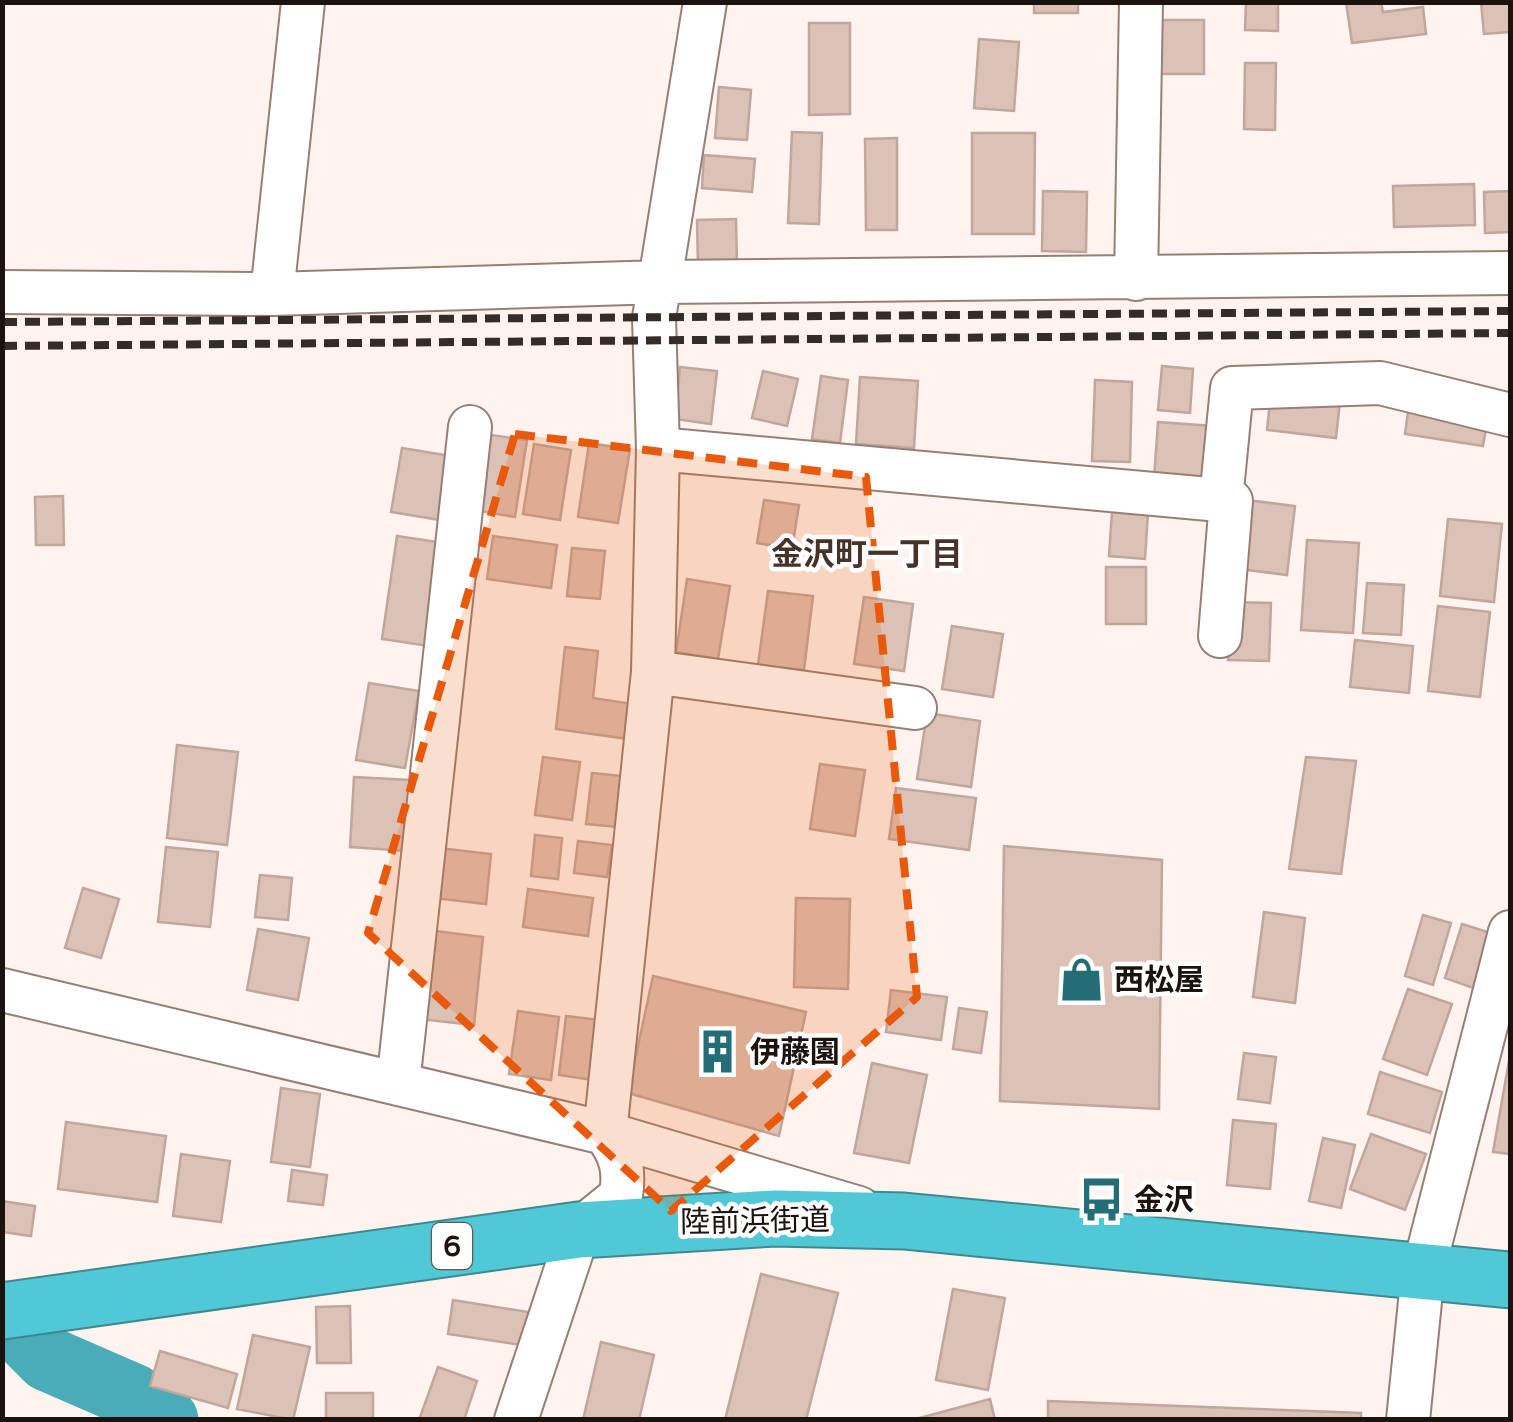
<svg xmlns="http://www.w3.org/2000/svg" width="1513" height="1422" font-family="'Varela Round','Noto Sans JP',sans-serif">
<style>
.water{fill:#4aacb7}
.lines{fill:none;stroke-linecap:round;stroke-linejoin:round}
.river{stroke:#4aacb7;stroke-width:65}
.building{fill:#dbc1b6;stroke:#c0a69c;stroke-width:2.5}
.minor-casing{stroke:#987f75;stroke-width:46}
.highway-casing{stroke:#3e8990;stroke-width:59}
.minor{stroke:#fff;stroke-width:42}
.highway{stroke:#51c8d6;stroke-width:55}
.rail{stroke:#352c28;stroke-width:8;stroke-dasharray:15 8;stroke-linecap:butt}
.marked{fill:#e8590c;fill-opacity:0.2;stroke:#e8590c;stroke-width:8;stroke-dasharray:20 12;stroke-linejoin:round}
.labels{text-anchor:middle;stroke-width:9;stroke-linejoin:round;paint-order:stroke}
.shield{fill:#fff;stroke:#605a57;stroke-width:2.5}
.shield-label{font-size:28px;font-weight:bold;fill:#1c130f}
.poi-label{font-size:30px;font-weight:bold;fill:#1c130f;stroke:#fff;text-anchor:start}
.street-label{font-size:30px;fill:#1c130f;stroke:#fff}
.neighbourhood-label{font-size:32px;font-weight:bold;fill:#473229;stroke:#fff}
</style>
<rect width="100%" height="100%" fill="#fef3ef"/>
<path class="water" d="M34,1339l56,34 39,13 -3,16 -59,-20 -56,-40z"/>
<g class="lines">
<path class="river" d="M2,1313l46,46 85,37 33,24"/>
</g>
<path class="building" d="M1034,2h44v11h-44z
M1246,2h32v29l-33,-1z
M1346,2h35l2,10 40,-5 3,27 -74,9z
M1481,2h29v30l-26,2z
M1159,20h45v54h-45z
M809,23h41v91l-41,1z
M979,39l40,3 -5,69 -40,-3z
M1245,63h31l-1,67 -31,-1z
M719,87l32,3 -4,50 -32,-2z
M792,132l30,1 -3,91 -31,-1z
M972,133h63l-1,101h-62z
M897,138v92h-31l-1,-91z
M704,155l51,4 -3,33 -50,-4z
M1474,184l1,41 -81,2 -1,-41z
M1043,191l44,1 -1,60 -44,-1z
M1510,191v41l-25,1 -1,-41z
M736,219l1,49h-39l-1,-48z
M1162,366l31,3 -3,44 -32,-3z
M680,367l37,4 -6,53 -36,-5z
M763,371l35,8 -11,47 -35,-8z
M821,376l27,4 -8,63 -28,-4z
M860,377l58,4 -4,67 -58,-4z
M1095,380l37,2 -2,80 -38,-1z
M1271,392l69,9 -4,37 -69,-8z
M1409,404l79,12 -5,30 -78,-12z
M1158,422l55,4 -4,57 -55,-4z
M491,435l36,5 -12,77 -35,-6z
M589,443l41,6 -12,74 -40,-6z
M534,444l37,6 -11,70 -37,-6z
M402,448l55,9 -11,64 -55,-9z
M63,496l1,49h-28l-1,-48z
M1113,496l36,3 -4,60 -36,-3z
M1239,499l56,7 -8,69 -56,-7z
M764,500l35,5 -7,44 -35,-6z
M1448,519l54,5 -8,78 -54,-6z
M397,536l54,8 -15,103 -54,-8z
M493,536l64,9 -6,43 -64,-9z
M1307,540l52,3 -6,90 -52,-3z
M572,548l33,3 -5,48 -33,-3z
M1106,567h40v57h-40z
M687,579l43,7 -12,73 -42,-7z
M1367,583l37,2 -3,50 -38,-2z
M768,591l45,5 -9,74 -46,-5z
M864,597l49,7 -9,67 -50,-7z
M1230,602l41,1 -2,58 -41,-1z
M1438,606l52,6 -10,85 -52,-6z
M952,626l51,8 -10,63 -51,-8z
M1355,640l58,6 -4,47 -59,-6z
M565,647l33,4 -5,47 39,6 -4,35 -72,-10z
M369,683l50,8 -14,77 -49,-8z
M927,713l53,8 -9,66 -54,-8z
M177,745l61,7 -11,93 -60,-7z
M543,757l37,5 -8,58 -37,-5z
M1306,757l50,4 -15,113 -52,-5z
M820,764l45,6 -10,66 -45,-7z
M592,773l31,3 -5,51 -32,-3z
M354,777l56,3 -4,71 -56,-4z
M896,788l80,10 -7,52 -80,-11z
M535,835l27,3 -4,41 -27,-3z
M578,841l34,4 -5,32 -33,-4z
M1004,846l158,14 -3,249 -159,-8z
M166,847l52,5 -8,75 -52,-5z
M439,848l52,6 -5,50 -52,-6z
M260,875l32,3 -4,42 -33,-3z
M83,888l36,11 -18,59 -36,-10z
M528,889l65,9 -5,38 -65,-9z
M796,898l54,1 -2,90 -54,-2z
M1264,912l41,6 -10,85 -42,-6z
M1423,915l28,8 -18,62 -28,-9z
M1462,924l29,9 -18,55 -28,-10z
M258,929l51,9 -11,62 -51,-10z
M428,930l55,7 -9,88 -55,-6z
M653,976l153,36 -27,124 -151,-43z
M1408,989l44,15 -25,71 -44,-16z
M891,990l56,7 -6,43 -55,-8z
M959,1008l28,4 -6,41 -28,-4z
M518,1011l41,6 -8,63 -42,-6z
M566,1016l34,4 -7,60 -34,-5z
M1244,1053l32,4 -6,46 -32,-4z
M1510,1055v99l-17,-2z
M872,1063l55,12 -18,88 -55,-10z
M1380,1072l62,20 -12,41 -62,-19z
M281,1088l39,6 -10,73 -39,-5z
M1233,1120l43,4 -6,65 -43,-4z
M66,1122l100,14 -9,66 -99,-13z
M1371,1134l55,20 -21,56 -55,-21z
M1323,1138l32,7 -14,63 -32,-7z
M181,1154l49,7 -9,61 -48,-6z
M292,1170l35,5 -4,30 -35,-4z
M2,1201l33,5 -4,30 -29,-4z
M761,1274l77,19 -32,127h-81z
M953,1289l52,9 -17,92 -52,-10z
M453,1300l81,13 -6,33 -80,-12z
M350,1306l1,57h-34l-1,-56z
M253,1335l57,12 -17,73 -56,-11z
M601,1342l53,13 -15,65h-56z
M160,1351l77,23 -9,34 -78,-22z
M438,1367l39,14 -13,39h-45z
M326,1393h47v27h-47z
M990,1399l5,21h-83z
M1048,1401l313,12v7h-313z"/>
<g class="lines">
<defs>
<path id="minor" d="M1136,279l5,-277
M2,292l270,2 390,-12 848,-9
M272,294l31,-292
M658,449l573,52 -11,135
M1221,500l11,-112 148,-5 130,32
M653,672l262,36
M2,990l603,143 254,75
M398,1084l72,-657
M516,1420l63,-190 42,-34c4,-27 0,-41 -16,-63l48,-461 5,-223 -4,-131 51,-316
M1408,1420l15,-148 87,-340"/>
<path id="highway" d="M2,1311l577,-81 196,-12 129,3 606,59"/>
</defs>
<use href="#minor" class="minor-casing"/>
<use href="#highway" class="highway-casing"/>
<use href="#minor" class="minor"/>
<use href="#highway" class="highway"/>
<path class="rail" d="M2,322l1508,-11
M2,346l1508,-13"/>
</g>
<path class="marked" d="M515,434l351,43 51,520 -246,214 -303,-278z"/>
<defs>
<symbol id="shop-bare" viewBox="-9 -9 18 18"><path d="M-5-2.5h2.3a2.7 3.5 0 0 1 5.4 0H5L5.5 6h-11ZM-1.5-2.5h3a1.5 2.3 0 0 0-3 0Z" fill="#236d76" stroke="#fff" stroke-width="2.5" paint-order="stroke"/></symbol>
<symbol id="building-bare" viewBox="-9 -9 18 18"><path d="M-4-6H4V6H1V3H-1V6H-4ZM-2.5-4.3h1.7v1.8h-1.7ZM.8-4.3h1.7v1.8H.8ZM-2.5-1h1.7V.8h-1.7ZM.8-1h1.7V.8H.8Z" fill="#236d76" stroke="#fff" stroke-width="2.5" paint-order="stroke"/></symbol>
<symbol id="bus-bare" viewBox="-9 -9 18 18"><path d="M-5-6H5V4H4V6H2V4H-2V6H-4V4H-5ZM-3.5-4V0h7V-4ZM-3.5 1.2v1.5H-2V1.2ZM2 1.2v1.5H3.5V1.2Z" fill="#236d76" stroke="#fff" stroke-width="2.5" paint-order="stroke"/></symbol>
</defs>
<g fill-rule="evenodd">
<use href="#shop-bare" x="1050" y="948" width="63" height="63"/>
<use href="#building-bare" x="686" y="1020" width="63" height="63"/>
<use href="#bus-bare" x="1070" y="1168" width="63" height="63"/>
</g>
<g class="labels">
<rect class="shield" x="432" y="1223" width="40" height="46" rx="8"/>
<g class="shield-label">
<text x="452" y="1256">6</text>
</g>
<g class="poi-label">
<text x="1114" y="990">西松屋</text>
<text x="750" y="1062">伊藤園</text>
<text x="1134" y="1210">金沢</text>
</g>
<g class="street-label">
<text transform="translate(755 1221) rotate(-1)" y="10">陸前浜街道</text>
</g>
<g class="neighbourhood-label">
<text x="867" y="565">金沢町一丁目</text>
</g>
</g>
<rect width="1513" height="1422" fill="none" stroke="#1c130f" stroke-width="10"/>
</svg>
